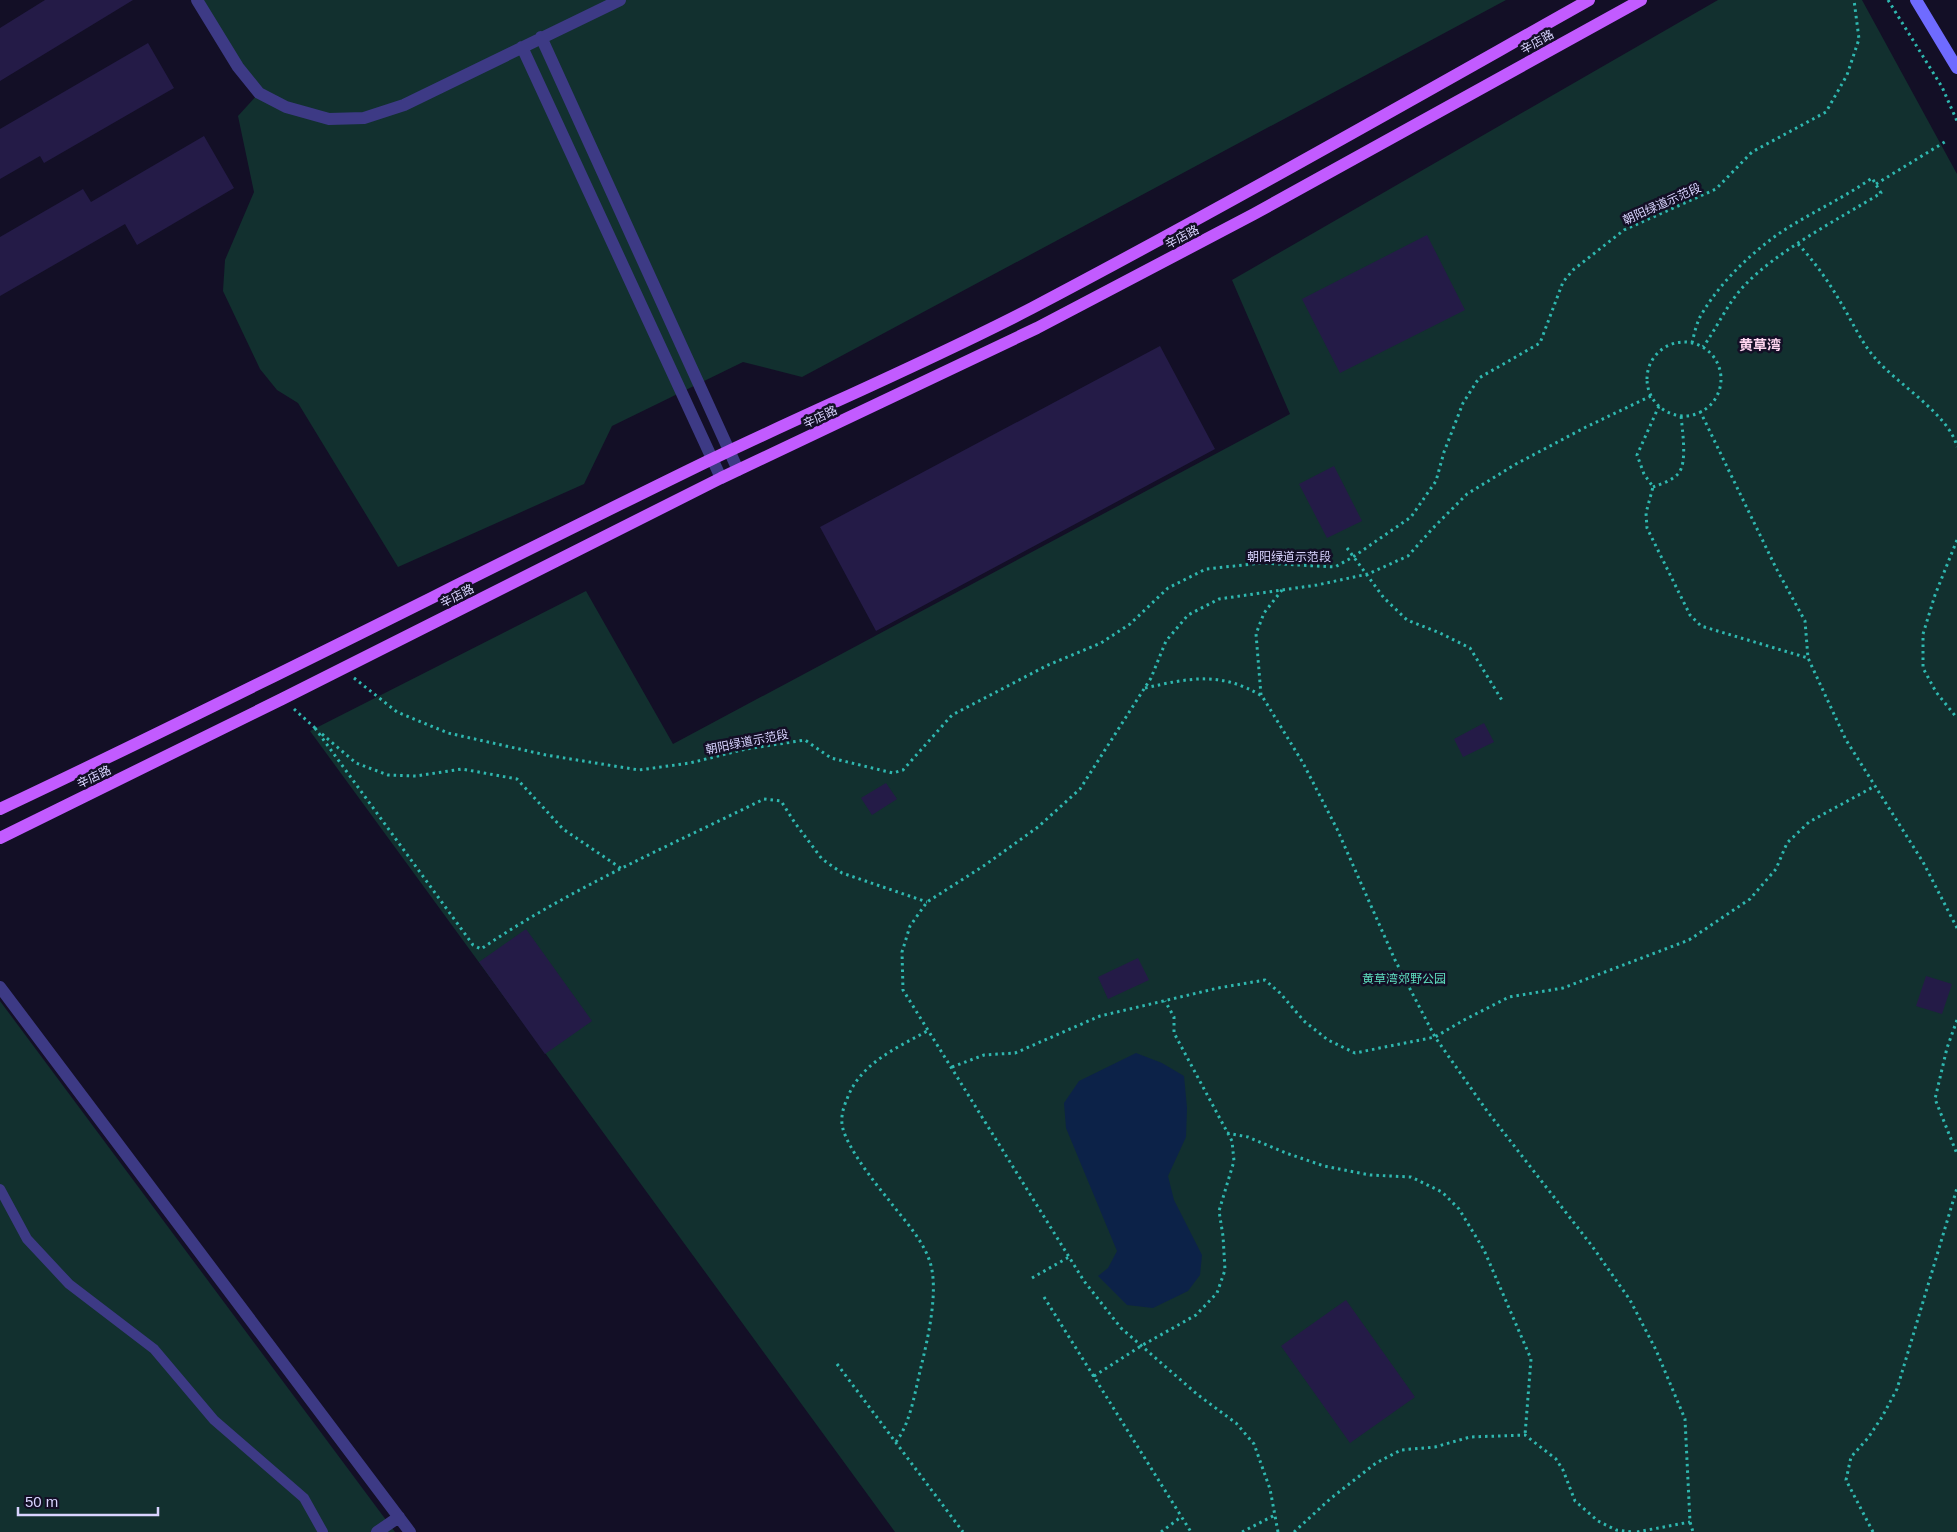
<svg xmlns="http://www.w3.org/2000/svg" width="1957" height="1532" font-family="Arial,'Noto Sans SC',sans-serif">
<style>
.green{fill:#12302f}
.water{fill:#0c2248}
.building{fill:#241b47}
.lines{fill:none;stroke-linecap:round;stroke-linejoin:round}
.path{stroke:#2fb8b0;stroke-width:3;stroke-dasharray:2.5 4;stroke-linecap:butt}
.lane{stroke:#3d3a85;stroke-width:10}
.street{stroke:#3d3a85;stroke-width:12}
.secondary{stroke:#6f6bff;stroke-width:12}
.primary{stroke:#c25bff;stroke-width:12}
.labels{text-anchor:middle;stroke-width:5;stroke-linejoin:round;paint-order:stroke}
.street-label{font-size:12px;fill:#d9d4ff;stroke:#130f26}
.park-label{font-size:12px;fill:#5fe0c0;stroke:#130f26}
.neighbourhood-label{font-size:14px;font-weight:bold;fill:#ffd6f0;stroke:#130f26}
</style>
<rect width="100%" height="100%" fill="#130f26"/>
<path class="green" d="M197,0h1309l-704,377 -59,-15 -131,64 -28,58 -186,83 -100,-164 -21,-13 -17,-21 -37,-78 2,-31 29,-68 -16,-76 21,-23z
M1718,0h144l95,174v1358h-1062l-585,-801 276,-140 87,153 617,-330 -58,-134z
M0,1001l389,523 6,8h-395z"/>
<path class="water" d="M1136,1053l26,10 22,13 3,32 -1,29 -18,39 6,24 28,55 -2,20 -12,16 -35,17 -26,-3 -29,-29 10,-8 9,-17 -51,-123 -2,-25 15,-22z"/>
<path class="building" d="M45,0h88l-133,81v-53z
M148,43l26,45 -130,75 -4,-7 -40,23v-50z
M204,136l30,52 -97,57 -12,-21 -125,72v-59l83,-48 8,13z
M1427,235l38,75 -125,63 -38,-74z
M1160,346l55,103 -339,182 -56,-104z
M1334,466l28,55 -35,17 -28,-54z
M1484,723l10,19 -31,15 -9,-18z
M886,783l11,16 -25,16 -11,-17z
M526,929l66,92 -47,33 -66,-92z
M1138,958l11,22 -41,19 -10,-22z
M1926,976l26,8 -10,30 -26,-8z
M1346,1300l69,97 -65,46 -69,-97z"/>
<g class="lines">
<path class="path" d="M1888,0l54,87 15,34
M1876,184l72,-44
M1798,244c16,17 31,38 43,59 11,18 20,39 34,55 22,26 75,57 82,89
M1647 379a37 37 0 1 1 74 0a37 37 0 1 1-74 0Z
M1692,343c2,-8 4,-18 8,-26 18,-32 45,-58 74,-80 31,-22 67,-37 98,-59l9,15c-42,26 -105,58 -138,94 -16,17 -26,41 -40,60
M1659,406l-22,49 7,19 9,13 -7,26 1,15 43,87 11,11 107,32
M1700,411l76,157 29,53 3,37 38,82 77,122 34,66
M1653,487c8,-3 18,-6 25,-13 10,-11 4,-44 3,-59
M1957,540l-22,55 -12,39v34l13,24 21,26
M1347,548l37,50 23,22 33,13 30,15 33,54
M354,678l43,34 51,21 98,22 93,15 51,-7 56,-14 59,-9 26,18 62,15 10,-3 49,-55 96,-50 53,-22 29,-19 38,-36 38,-19 56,-6 73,4 18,-10 58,-40 25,-36 8,-29 19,-49 16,-25 61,-35 23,-61 10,-12 51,-40 92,-41 36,-37 74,-40 21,-37 12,-36 -5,-39
M1145,688c45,-10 75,-17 117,8l41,67 34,66 58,131 40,77 52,74 105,135 38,54 26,50 29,69 5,103 3,10
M1261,695l-5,-61 8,-21 18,-23
M294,709l21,19
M315,728l158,217 8,4c88,-60 188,-103 283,-150l17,2 14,22 27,36 20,14 85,29
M322,734l34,29 32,12 28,1 46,-7 55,10 46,50 59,40
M1957,1020l-10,28 -12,51 22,55
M952,1067l32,-12 31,-2 85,-37 118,-28 47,-8 15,13 24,28 24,19 27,13 80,-16 29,-17 45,-23 54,-9 126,-48 61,-41 26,-30 11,-26 22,-21 66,-36
M1227,1133l21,4 38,16 38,13 46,9 41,2 31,15 17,17 25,41 47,109 -6,76
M1032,1278l37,-21
M1044,1297l147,235
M837,1364l126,168
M1094,1376l47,-30 55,-31 21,-22 8,-23 -2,-34 -4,-25 15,-50 -2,-20 -58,-108v-16l-9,-16
M896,1442c15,-20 19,-51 25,-75 7,-29 18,-77 9,-105 -8,-24 -27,-43 -42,-63 -14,-17 -39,-49 -45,-70 -3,-10 0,-21 4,-30 13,-36 50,-51 82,-69
M1161,1532l20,-15
M1242,1532l33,-17
M1278,1532l-8,-43 -16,-45 -18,-21 -38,-28 -77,-67 -37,-47 -181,-291 -1,-38 8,-26 17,-24 58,-37 53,-38 42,-38 71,-111 15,-37 22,-26 31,-16 98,-14 51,-11 40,-18 25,-28 34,-34 49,-30 70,-37 65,-31
M1294,1532l36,-33 46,-36 25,-13 34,-3 35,-10 55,-2 31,24 7,11 12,31 23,20 18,9 18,2
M1637,1532l53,-10
M1873,1532l-27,-52 5,-23 17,-19 14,-21 15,-28 60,-201"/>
<path class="lane" d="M0,1189l27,50 42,45 85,65 60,71 90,78 19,34"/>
<path class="street" d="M197,0l41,67 21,26 27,14 43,12 35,-1 40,-13 216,-105
M541,37l197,433
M522,47l199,431
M0,987l410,545
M377,1532l22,-15"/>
<path class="secondary" d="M1916,0l41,68"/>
<path class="primary" d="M0,809c238,-112 472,-233 708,-348 108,-52 218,-98 324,-153 188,-99 372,-204 557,-308
M0,838l282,-139 439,-221 316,-150 217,-114 387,-214"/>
</g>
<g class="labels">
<g class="street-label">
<text transform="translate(1537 42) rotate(-29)" y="4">辛店路</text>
<text transform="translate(1662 204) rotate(-24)" y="4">朝阳绿道示范段</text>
<text transform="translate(1182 237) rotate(-28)" y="4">辛店路</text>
<text transform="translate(820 417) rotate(-25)" y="4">辛店路</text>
<text x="1289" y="561">朝阳绿道示范段</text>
<text transform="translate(457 596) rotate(-27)" y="4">辛店路</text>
<text transform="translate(747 742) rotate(-11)" y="4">朝阳绿道示范段</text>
<text transform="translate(94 777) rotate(-26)" y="4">辛店路</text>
</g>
<g class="park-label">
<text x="1404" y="983">黄草湾郊野公园</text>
</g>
<g class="neighbourhood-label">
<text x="1760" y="350">黄草湾</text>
</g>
</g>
<path d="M18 1507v8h140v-8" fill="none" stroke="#d9d4ff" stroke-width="2.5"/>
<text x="25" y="1507" font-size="15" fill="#d9d4ff" stroke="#130f26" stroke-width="4" paint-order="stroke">50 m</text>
</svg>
